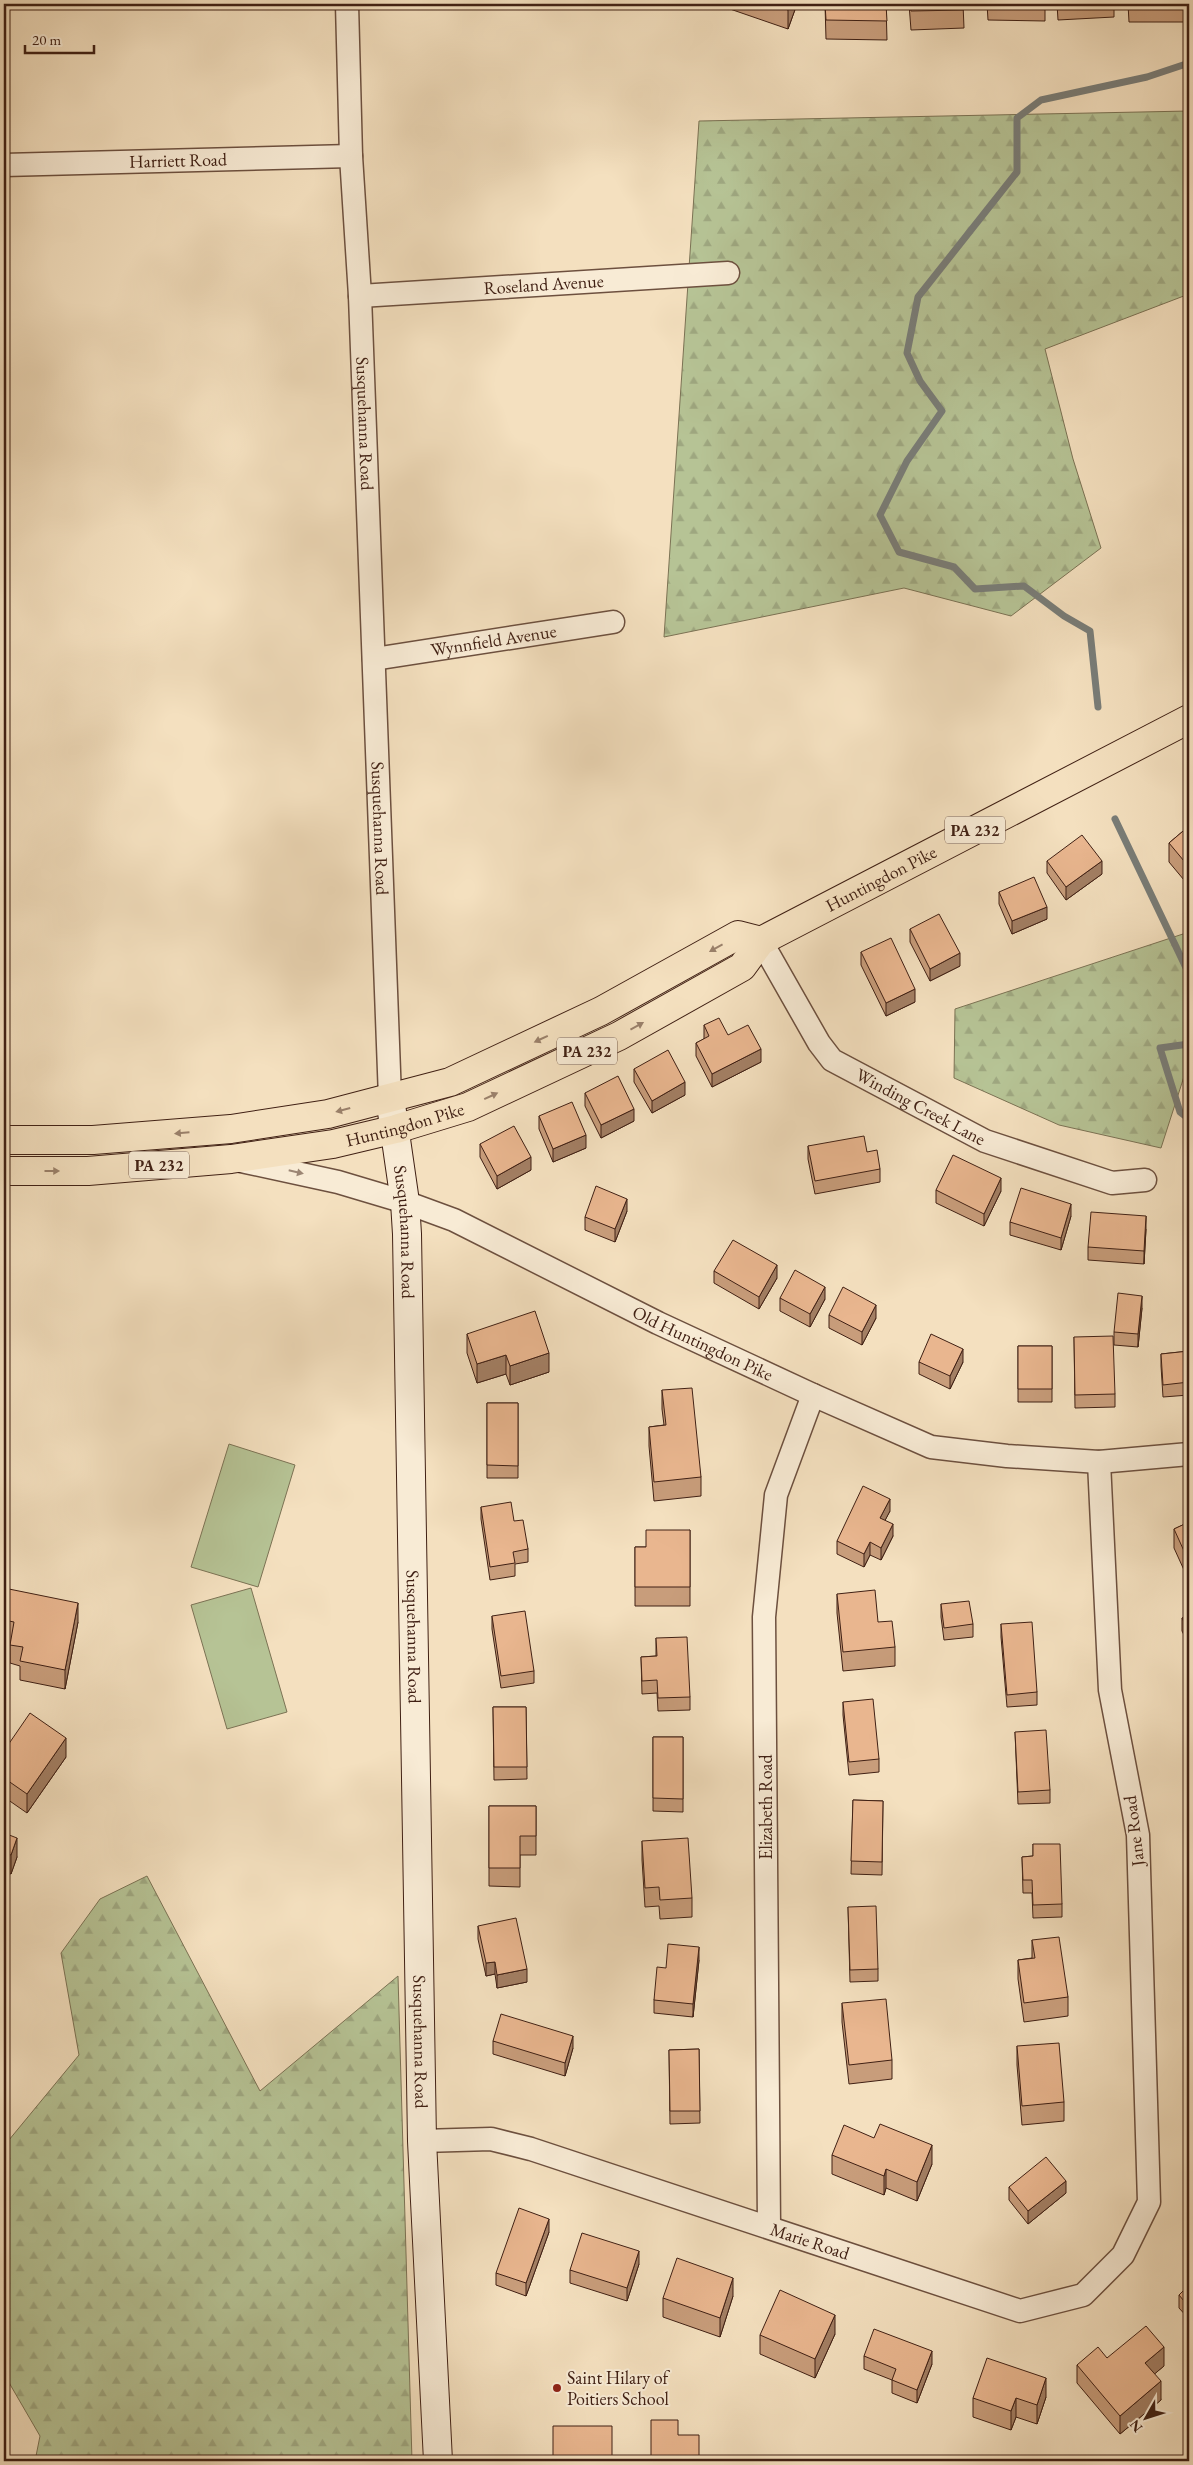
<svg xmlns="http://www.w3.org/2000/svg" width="1193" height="2465" font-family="'EB Garamond',serif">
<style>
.forest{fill:url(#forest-firs);stroke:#7b7254}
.park{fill:#b6c395;stroke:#7b7254}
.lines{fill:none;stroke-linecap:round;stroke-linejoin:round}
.stream{stroke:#797d78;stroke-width:7}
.street-casing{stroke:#6d503f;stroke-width:25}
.secondary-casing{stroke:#402014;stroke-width:30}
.primary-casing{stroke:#402014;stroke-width:30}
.street{stroke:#f8ebd5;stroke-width:22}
.secondary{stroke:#f8ebd5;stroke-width:28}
.primary{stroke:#f4e0bf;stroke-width:28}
.wall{fill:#c89d7b;stroke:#402014}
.shaded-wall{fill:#a37f64;stroke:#402014}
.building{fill:#e9b68f;stroke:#402014}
.oneway{fill:#9a806a}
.oneway2{fill:#9c8674}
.poi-dot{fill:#8f2418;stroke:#f8ebd5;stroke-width:2}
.labels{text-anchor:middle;stroke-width:4;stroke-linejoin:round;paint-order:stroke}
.shield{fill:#f8ebd5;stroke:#775d4e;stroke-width:1}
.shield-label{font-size:16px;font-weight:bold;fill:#402014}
.street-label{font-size:18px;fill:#402014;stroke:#f8ebd5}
.poi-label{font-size:18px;fill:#402014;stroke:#f8ebd5;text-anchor:start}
</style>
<defs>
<pattern id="forest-firs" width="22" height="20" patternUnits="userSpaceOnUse" patternTransform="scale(1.25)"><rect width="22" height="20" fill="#b6c395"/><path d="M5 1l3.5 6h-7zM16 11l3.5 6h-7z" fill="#9ea780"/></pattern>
</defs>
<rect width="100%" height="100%" fill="#f4e0bf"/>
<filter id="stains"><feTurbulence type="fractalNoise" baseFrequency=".004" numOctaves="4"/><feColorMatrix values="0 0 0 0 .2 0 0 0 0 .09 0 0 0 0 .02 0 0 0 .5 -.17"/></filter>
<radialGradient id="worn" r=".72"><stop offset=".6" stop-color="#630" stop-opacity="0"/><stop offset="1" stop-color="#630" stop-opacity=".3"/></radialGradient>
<path class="forest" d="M1189,111v183l-144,55 28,110 28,89 -90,68 -107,-28 -240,49 35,-516z
M1189,932v129l-28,87 -102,-23 -105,-47 1,-69z
M147,1876l113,215 138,-115 14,485h-377l5,-25 -36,-62v-228l75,-91 -18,-102 39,-54z"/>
<path class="park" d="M229,1444l66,21 -37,122 -67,-20z
M251,1588l36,124 -60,17 -36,-124z"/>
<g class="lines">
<path class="stream" d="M1098,707l-8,-76 -26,-15 -40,-30 -49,3 -21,-22 -55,-15 -19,-37 27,-54 35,-50 -22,-30 -13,-28 11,-56 99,-125v-54l24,-18 106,-23 42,-14
M1115,819l74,155
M1189,1044l-29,4 20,64 9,7"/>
<defs>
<g id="street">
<path id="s1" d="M347,4l4,152 9,140 30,802"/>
<path id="s2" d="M4,165l347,-9"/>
<path id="s3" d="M360,296l368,-23"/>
<path id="s4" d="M374,659l239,-37"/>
<path id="s5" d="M761,941l58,102 13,17 153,81 127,42 33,-3"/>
<path id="s6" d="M241,1161l97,21 67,20 49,18 204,103 155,72 118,52 76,9 92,6 90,-8"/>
<path id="s7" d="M422,2141l69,-2 40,10 489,162 63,-16 40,-40 26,-53 -11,-367 -28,-145 -11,-228"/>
<path d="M769,2226l-5,-609 12,-122 37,-100"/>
</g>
<g id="secondary">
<path id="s8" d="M390,1098l15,104 2,32 15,907 16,320"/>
</g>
<g id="primary">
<path d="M4,1140h89l138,-11 97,-15 122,-32 151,-71 137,-76 23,6"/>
<path id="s9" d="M4,1171h84l143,-12 102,-15 63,-15 72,-22 151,-71 123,-69 19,-26 428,-222"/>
</g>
</defs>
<use href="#street" class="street-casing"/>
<use href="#secondary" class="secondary-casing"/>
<use href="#primary" class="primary-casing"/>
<use href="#street" class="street"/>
<use href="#secondary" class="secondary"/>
<use href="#primary" class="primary"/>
</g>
<path class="wall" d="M730,4h67l-9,25 -58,-20z
M825,4h61l1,36 -61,-1z
M909,4h54l1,24 -53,2z
M987,4h58v17l-57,-1z
M1057,4h57v13l-56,3z
M1128,4h60v18h-59z
M1189,826v60l-20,-24v-19z
M1047,861l55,13 -36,26 -19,-27z
M999,892l48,27 -35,15 -13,-30z
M910,929l50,37 -30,15 -20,-39z
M861,952l54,50 -29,14 -25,-51z
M704,1025l57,37 -49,25 -16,-31v-13l8,-4z
M634,1069l51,26 -33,18 -18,-31z
M585,1093l49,28 -33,17 -16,-32z
M539,1116l47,32 -33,14 -14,-33z
M480,1144l51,26 -34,19 -17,-32z
M808,1146l59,6 13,17v13l-65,12 -7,-35z
M936,1190l65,1 -17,35 -48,-23z
M627,1211l-12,31 -30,-12v-13z
M1071,1216l-10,34 -51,-15v-13z
M1146,1229l-2,35 -56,-4v-13z
M714,1271l63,7 -18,31 -45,-26z
M780,1298l45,1 -15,28 -30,-16z
M1142,1308l-4,39 -24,-2v-13z
M829,1315l47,3 -14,27 -33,-17z
M467,1334l82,38 -39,13 -4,-11 -29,9 -10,-30z
M1074,1337l41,57v13l-40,1z
M1018,1346h34v56h-34z
M1189,1351v44l-26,2 -2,-31v-12z
M919,1362h44l-13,27 -31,-15z
M662,1390l39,87v19l-47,5 -5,-55v-19l15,-2 -2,-16z
M487,1403h31v75h-31z
M481,1507l33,14 14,28v13l-13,2v12l-25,4 -9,-61z
M890,1511l-5,9 8,16 -12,24 -11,-5 -6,12 -27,-13v-13z
M1189,1522v59l-15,-33v-19z
M690,1530v76h-55v-59h11z
M4,1588l74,34 -13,67 -45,-9v-14l-10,-3v-23l-6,-1z
M837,1594l41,28 17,25v19l-52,5 -6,-58z
M941,1604l32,20v13l-29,3 -3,-23z
M1189,1615v30l-7,-14v-13z
M492,1616l42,55v12l-33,5 -9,-59z
M1001,1624l36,68v13l-30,2 -6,-70z
M656,1638l34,59v13l-32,1 -1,-18 -15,1 -1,-37 15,-1z
M843,1702l36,57v13l-30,3 -6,-60z
M493,1707h33l1,72 -33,1z
M1015,1732l35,58v13l-32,1z
M653,1737h30v75l-30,-1z
M4,1742l4,3 58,12 -39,56 -23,-16z
M853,1800l30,1 -1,74 -31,-1z
M489,1806h47v49h-16v32l-31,-1z
M4,1818v15l13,24 -6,17 -7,-2z
M642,1841l50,57v19l-32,2 -1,-13 -14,1 -3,-47z
M1033,1844l29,60v13l-29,1 -1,-25h-9l-1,-36 11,-1z
M848,1907l30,62v12l-28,1z
M478,1926l49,56 -30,6 -2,-14 -9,2 -8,-37z
M1032,1940l36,57v19l-44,6 -6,-43v-19l14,-2z
M699,1960l-6,57 -39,-4v-13l12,-32z
M842,2003l50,57v19l-43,5 -7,-62z
M493,2041l80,7 -8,28 -72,-22z
M1017,2046l47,56v19l-42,4 -5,-60z
M699,2049l1,74 -30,1 -1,-74z
M832,2155l100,9 -15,37 -31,-13 -2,7 -52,-21z
M1009,2187l57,6 -38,31 -19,-24z
M549,2232l-23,64 -30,-11v-12z
M639,2264l-12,37 -57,-18v-13z
M1189,2285v34l-10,-11v-13z
M733,2296l-13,41 -57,-20v-19z
M835,2334l-20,44 -55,-24v-19z
M864,2356l68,8 -15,39 -25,-10v-13l-28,-11z
M1107,2358l57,8 -10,8 7,26 -41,34 -43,-51v-18z
M1046,2397l-9,27 -21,-7 -5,13 -38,-13v-19z"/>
<path class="shaded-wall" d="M791,4h6l-9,25v-19z
M1102,861v13l-36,26v-13z
M1047,907v12l-35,15v-13z
M960,953v13l-30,15v-12z
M915,989v13l-29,14v-13z
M761,1049v13l-49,25v-13z
M685,1082v13l-33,18v-12z
M634,1109v12l-33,17v-13z
M586,1135v13l-33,14v-13z
M531,1157v13l-34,19v-13z
M1001,1178v13l-17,35v-12z
M627,1199v12l-12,31v-13z
M1071,1204v12l-10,34v-12z
M1146,1216v13l-2,35v-13z
M777,1265v13l-18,31v-12z
M825,1287v12l-15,28v-13z
M1142,1296v12l-4,39v-13z
M876,1305v13l-14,27v-13z
M963,1349v13l-13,27v-13z
M549,1353v19l-39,13v-19z
M506,1355v19l-29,9v-19z
M890,1499v12l-10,19v-12z
M893,1524v12l-12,24v-12z
M870,1542v13l-6,12v-13z
M78,1603v19l-13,67v-19z
M66,1738v19l-39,56v-19z
M17,1838v19l-6,17v-19z
M699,1947v13l-6,57v-13z
M495,1962v12l-9,2v-13z
M527,1969v13l-30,6v-13z
M573,2036v12l-8,28v-13z
M932,2145v19l-15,37v-19z
M886,2169v19l-2,7v-19z
M1066,2181v12l-38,31v-13z
M549,2219v13l-23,64v-13z
M639,2251v13l-12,37v-13z
M733,2278v18l-13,41v-19z
M835,2315v19l-20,44v-19z
M1164,2347v19l-19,16v-19z
M932,2351v13l-15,39v-13z
M1046,2378v19l-9,27v-19z
M1161,2381v19l-41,34v-18z
M1016,2398v19l-5,13v-19z"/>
<path class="building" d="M770,4h21l-3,6z
M825,4h61l1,17 -61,-1z
M910,4h53l1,6 -53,1z
M1189,826v41l-20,-24z
M1082,835l20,26 -36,26 -19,-26z
M1034,877l13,30 -35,14 -13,-29z
M939,914l21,39 -30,16 -20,-40z
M891,938l24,51 -29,14 -25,-51z
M719,1018l9,17 20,-10 13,24 -49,25 -16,-31 13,-7 -5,-11z
M668,1050l17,32 -33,19 -18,-32z
M618,1076l16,33 -33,16 -16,-32z
M572,1102l14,33 -33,14 -14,-33z
M514,1126l17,31 -34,19 -17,-32z
M864,1136l3,16 10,-2 3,19 -65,12 -7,-35z
M953,1155l48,23 -17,36 -48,-24z
M596,1186l31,13 -12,30 -30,-12z
M1021,1188l50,16 -10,34 -51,-16z
M1091,1212l55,4 -2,35 -56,-4z
M733,1240l44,25 -18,32 -45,-26z
M795,1270l30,17 -15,27 -30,-16z
M843,1287l33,18 -14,27 -33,-17z
M1118,1293l24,3 -4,38 -24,-2z
M535,1311l14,42 -39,13 -4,-11 -29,9 -10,-30z
M931,1334l32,15 -13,27 -31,-14z
M1113,1336l2,58 -40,1 -1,-58z
M1018,1346h34v43h-34z
M1189,1351v31l-26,3 -2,-31z
M692,1388l9,89 -47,5 -5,-55 17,-2 -4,-35z
M487,1403h31v63l-31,-1z
M863,1486l27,13 -10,19 13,6 -12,24 -11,-6 -6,12 -27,-13z
M511,1502l3,19 9,-1 5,29 -15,3 2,11 -25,4 -9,-60z
M1189,1522v40l-15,-33z
M646,1530h44v57h-55v-40h11z
M4,1588l74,15 -13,67 -45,-9 3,-14 -13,-2 4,-23 -10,-2z
M875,1590l3,32 14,-1 3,26 -52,5 -6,-58z
M969,1601l4,23 -29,4 -3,-24z
M525,1611l9,60 -33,5 -9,-60z
M1189,1615v17l-7,-14z
M1032,1622l5,70 -30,3 -6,-71z
M687,1637l3,60 -32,1 -1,-18 -15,1 -1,-24 16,-1 -1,-18z
M873,1699l6,60 -30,3 -6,-60z
M493,1707h33l1,60h-33z
M30,1713l36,25 -39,56 -23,-16v-36l4,3z
M1046,1730l4,60 -32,2 -3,-60z
M653,1737h30v62l-30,-1z
M853,1800l30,1 -1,61 -31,-1z
M489,1806h47v30h-16v32h-31z
M4,1833l13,5 -6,17 -7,-2z
M688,1838l4,60 -32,2 -1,-13 -14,1 -3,-47z
M1033,1844h27l2,60 -29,1 -1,-25h-9l-1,-23 11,-1z
M876,1906l2,63 -28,1 -2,-63z
M516,1918l11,51 -30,6 -2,-13 -9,1 -8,-37z
M1059,1937l9,60 -44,6 -6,-43 17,-2 -3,-18z
M668,1944l31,3 -6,57 -39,-4 3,-33 9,1z
M886,1999l6,61 -43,5 -7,-62z
M501,2014l72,22 -8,27 -72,-22z
M1059,2043l5,59 -42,4 -5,-60z
M699,2049l1,62h-30l-1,-61z
M880,2124l52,21 -15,37 -31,-13 -2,7 -52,-21 12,-30 30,13z
M1046,2157l20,24 -38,30 -19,-24z
M519,2208l30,11 -23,64 -30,-10z
M582,2233l57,18 -12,37 -57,-18z
M677,2258l56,20 -13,40 -57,-20z
M1189,2285v22l-10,-12z
M780,2290l55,25 -20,44 -55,-24z
M1146,2326l18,21 -19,16 16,18 -41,35 -43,-51 21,-18 9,11z
M874,2329l58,22 -15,39 -25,-10 4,-11 -32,-13z
M987,2358l59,20 -9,27 -21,-7 -5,13 -38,-13z
M651,2420h27v15h21v26h-48z
M553,2426h59v35h-59z"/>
<defs><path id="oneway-solid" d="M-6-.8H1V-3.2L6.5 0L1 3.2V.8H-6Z" transform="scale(1.25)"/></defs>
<g class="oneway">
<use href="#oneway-solid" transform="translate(716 948) rotate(151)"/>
<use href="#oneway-solid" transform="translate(637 1026) rotate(-29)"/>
<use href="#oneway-solid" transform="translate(541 1039) rotate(155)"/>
<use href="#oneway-solid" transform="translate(491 1096) rotate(-25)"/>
<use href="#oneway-solid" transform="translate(343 1110) rotate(165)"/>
<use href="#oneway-solid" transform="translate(182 1133) rotate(175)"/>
<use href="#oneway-solid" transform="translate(52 1171)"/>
</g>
<use class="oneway2" href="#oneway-solid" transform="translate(296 1172) rotate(13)"/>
<circle class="poi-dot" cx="557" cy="2388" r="5"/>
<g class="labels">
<g class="shield">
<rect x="945" y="816.5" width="60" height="27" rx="4"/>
<rect x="557" y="1037.5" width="60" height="27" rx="4"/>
<rect x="129" y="1151.5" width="60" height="27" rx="4"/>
</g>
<g class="shield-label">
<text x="975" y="836">PA 232</text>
<text x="587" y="1057">PA 232</text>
<text x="159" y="1171">PA 232</text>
</g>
<g class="street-label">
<text dy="6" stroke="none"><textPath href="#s2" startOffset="174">Harriett Road</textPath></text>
<text dy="6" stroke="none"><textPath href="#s3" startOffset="184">Roseland Avenue</textPath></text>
<text dy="6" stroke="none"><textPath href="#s1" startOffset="420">Susquehanna Road</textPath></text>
<text dy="6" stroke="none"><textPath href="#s4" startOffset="121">Wynnfield Avenue</textPath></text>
<text dy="6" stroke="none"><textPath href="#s1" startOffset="825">Susquehanna Road</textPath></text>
<text dy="6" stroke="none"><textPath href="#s9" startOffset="946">Huntingdon Pike</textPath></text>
<text dy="6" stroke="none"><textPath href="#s5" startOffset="239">Winding Creek Lane</textPath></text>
<text dy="6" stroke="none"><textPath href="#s9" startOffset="405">Huntingdon Pike</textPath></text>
<text dy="6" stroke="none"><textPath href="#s8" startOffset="135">Susquehanna Road</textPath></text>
<text dy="6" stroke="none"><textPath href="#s6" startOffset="499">Old Huntingdon Pike</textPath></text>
<text dy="6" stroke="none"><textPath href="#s8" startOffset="540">Susquehanna Road</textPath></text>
<text transform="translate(766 1807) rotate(-90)" y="6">Elizabeth Road</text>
<text transform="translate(1134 1831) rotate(-97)" y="6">Jane Road</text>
<text dy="6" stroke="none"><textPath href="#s8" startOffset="945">Susquehanna Road</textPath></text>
<text dy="6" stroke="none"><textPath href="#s7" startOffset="404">Marie Road</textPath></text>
</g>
<g class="poi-label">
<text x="567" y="2384">Saint Hilary of<tspan x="567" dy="21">Poitiers School</tspan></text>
</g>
</g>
<rect width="1193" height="2465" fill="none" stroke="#f4e0bf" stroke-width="20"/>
<rect x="5" y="5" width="1183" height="2455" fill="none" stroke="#402014" stroke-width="2.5"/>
<rect x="10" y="10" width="1173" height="2445" fill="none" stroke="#402014"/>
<g transform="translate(1146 2418) rotate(231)" stroke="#f8ebd5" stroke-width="4" paint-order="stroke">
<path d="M0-4L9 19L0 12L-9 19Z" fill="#402014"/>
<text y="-8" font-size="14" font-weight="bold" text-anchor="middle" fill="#402014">N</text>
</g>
<path d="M25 45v8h69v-8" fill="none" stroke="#402014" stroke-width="2.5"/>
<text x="32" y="45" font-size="15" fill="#402014" stroke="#f8ebd5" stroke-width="4" paint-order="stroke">20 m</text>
<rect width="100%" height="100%" filter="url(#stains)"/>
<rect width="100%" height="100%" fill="url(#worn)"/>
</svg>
